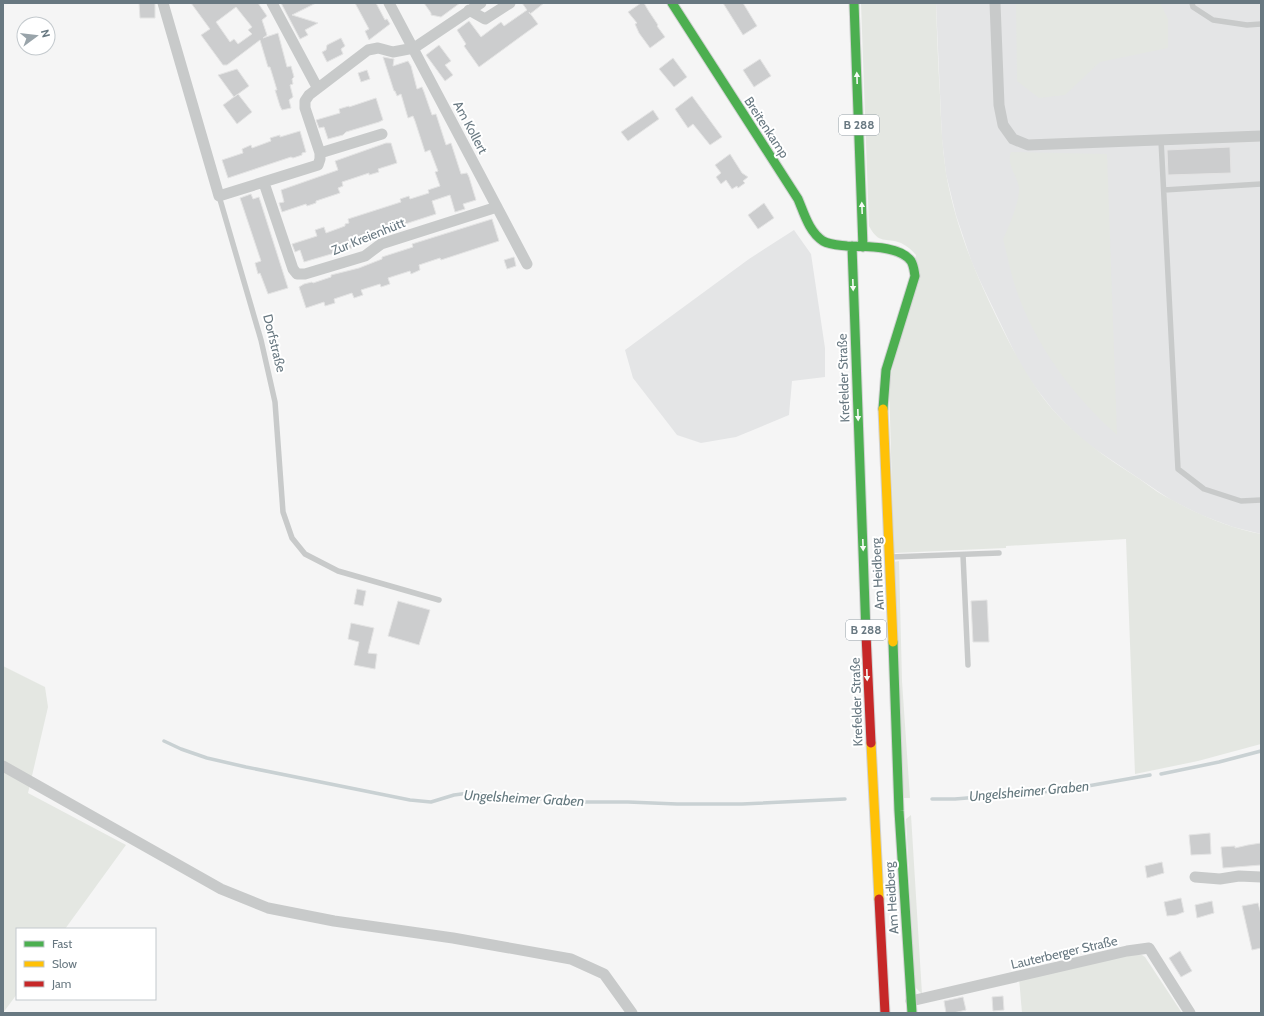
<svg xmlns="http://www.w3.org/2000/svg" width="1264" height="1016" font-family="Cabin,sans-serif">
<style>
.built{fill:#e4e5e6}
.green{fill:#e4e7e2}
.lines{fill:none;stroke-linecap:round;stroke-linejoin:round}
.stream{stroke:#c9d1d3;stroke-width:3.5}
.building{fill:#cccdce;stroke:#e4e4e4;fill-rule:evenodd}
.fast-casing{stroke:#d1d2d2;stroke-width:11}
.slow-casing{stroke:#d1d2d2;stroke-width:11}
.jam-casing{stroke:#d1d2d2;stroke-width:11}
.lane{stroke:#c8caca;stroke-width:5.5}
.street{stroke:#c8caca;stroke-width:11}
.fast{stroke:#4caf50;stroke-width:9}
.slow{stroke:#ffc107;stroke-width:9}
.jam{stroke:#c62828;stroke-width:9}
.oneway{fill:#f6fbf6}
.labels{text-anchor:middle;stroke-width:4;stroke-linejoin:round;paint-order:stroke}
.shield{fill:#fff;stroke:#95a0a7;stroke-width:1}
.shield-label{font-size:12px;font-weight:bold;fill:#687881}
.street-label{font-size:13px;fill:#687881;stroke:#fff}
.water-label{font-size:14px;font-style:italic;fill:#64787e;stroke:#fff}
</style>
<rect width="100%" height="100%" fill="#f5f5f5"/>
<path class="built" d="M936,3h325v531l-28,-7 -32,-12 -30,-15 -82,-55 -19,-17 -17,-18 -18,-23 -14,-21 -40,-83 -9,-20 -16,-48 -10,-41 -4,-35z
M794,230l17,24 14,94v29l-33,4 -3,34 -53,22 -35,6 -24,-8 -44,-57 -8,-28 124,-91z"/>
<path class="green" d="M861,3h75c1,31 2,61 4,92 1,26 2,52 6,78 9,52 29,100 52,147 16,32 32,63 55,90 24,27 52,47 82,66 12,8 24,18 37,24 27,15 58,28 89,34v210l-63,17 -63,13 -9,-235 -120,7v2l-112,5 -5,-168 27,-130c-4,-5 -9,-9 -15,-12 -16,-6 -22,2 -32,-17z
M1016,3h144l8,16v29l-68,14 -35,33 -26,3 -22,-17z
M1011,152l96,2 10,281c-45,-40 -83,-91 -102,-149 -5,-16 -8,-32 -12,-47 6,-12 17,-39 16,-51 -2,-14 -13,-23 -8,-36z
M899,561l3,120 8,117h-7l-9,-236z
M3,666l42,21 3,20 -20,86 98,52 -61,84h-48v65l-14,19z
M911,815l11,179 -7,-7 -9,-168z
M1131,954l11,1 3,2 37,56h-160l-3,-35z"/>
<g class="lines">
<path class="stream" d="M164,741l17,8 26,9 39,9 164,33 21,2 23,-7 15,-2 115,9h44l49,2h65l103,-5
M1161,774l58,-12 42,-11
M932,799h23l110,-9 85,-15"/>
</g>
<path class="building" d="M139,3h16v15h-15z
M191,3h67l9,13 -5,4 5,15 -4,3 15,-5 9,34 4,-1 3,11 -2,2 1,5 -3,1 3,12 -4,3 2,8 -9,2 -2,-4 -5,-16h2l-7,-23h-2l-8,-27 -33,25h-4l-22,-30 9,-6zM236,7l16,20 -4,3 4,4 -14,10 -4,-5 -4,3 -14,-20z
M281,3h35l-24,12 26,8 -13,7 3,5 -8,4z
M355,3h21l9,17 2,-1 3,5 -21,16 -4,-9 4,-2z
M424,3h36l-19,14 -10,-2v-2z
M522,3h22l-14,11 -1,-2 9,12 -59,43 -15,-21 2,-2 -9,-14 12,-9 12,16 20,-15 3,4 23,-16z
M641,3h3l4,7 10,15 -1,1 8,11 -15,11 -11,-15 -4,-9 2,-1 -9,-11z
M723,3h20l14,23 -14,9z
M341,38l4,8 -4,3 2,5 -16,8 -5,-10 4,-2 1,-5z
M439,45l12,16 -6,4 8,10 -8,6 -19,-26z
M383,57l11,2 -1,7 15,-5 3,5 6,23 5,-2 2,5 8,23 4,-1 10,31 5,-2 10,31 6,-1 2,4 7,23 -13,4 2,5 -10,3 -5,-17 -18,6 4,13 -34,11 -1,2 -6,1 -1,-1 -19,7 -1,1 -24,7 2,6 -48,14 -4,-12 -5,2 -3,-8 25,-8 -2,-6 9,-3 2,6 19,-7v-2l4,-1 -1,-4 53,-17 -1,-3 9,-3 1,3 19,-6 -1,-3 12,-4 -5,-14 3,-1 -8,-21 -5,2 -10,-31 -2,-5 -5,2 -7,-24 -4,2 -2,-5h-1z
M673,58l14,19 -13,10 -15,-18z
M760,59l11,17 -17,11 -11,-17z
M237,69l12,17 -15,11 -16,-22z
M367,70l3,9 -9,3 -3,-9z
M238,94l14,18 -15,12 -14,-19z
M692,96l30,41 -12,8 -17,-21 -5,4 -13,-19z
M376,98l7,22 -4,2 -33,10 -3,3 -15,4 -4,-12 -5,1 -3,-8 24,-7 -1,-4 10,-3v1z
M653,110l6,9 -31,22 -7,-9z
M300,131l6,21 -4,1v2l-9,3 -2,-1 -63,21 -6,-18 21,-7 -1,-4 9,-4 1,3 19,-7 -1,-3 10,-3v2z
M386,143h5l6,20 -19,6 1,3 -10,3v-2l-27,9 1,4 -5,2 2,5 -24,8v2l-9,3 -1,-2 -24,8 -3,-9 5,-1 -3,-12 57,-20 -3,-9z
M1230,147l1,26 -63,2 -1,-25z
M730,154l12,19 6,4 -5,4 2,2 -7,5 -1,-2 -5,3 -6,-9 -5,4 -5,-7 5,-4 -6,-8z
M251,194l2,5 6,-2 29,91 -20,6 -8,-21 -2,1 -3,-11 6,-2 -21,-63z
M764,203l10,15 -16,11 -10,-14z
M492,219l7,22 -58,19 -1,-2 -21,7 1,5 -9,4 -1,-3 -22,7 2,6 -9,3 -1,-3 -19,6 2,5 -9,3 -2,-5 -18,6 1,4 -10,3 -1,-4 -18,6 -7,-21 5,-3 8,-2 1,1 18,-6v-2l28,-7 23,-9v-2l31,-10 -1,-3z
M514,257l2,9 -9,3 -3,-9z
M357,589l9,2 -3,15 -9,-2z
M987,600l2,42h-16l-2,-41z
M398,601l32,9 -11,35 -31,-9z
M351,623l23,5 -6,25 9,1 -2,15 -21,-4 5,-23 -11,-3z
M1210,833l1,21 -20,1 -2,-20z
M1261,843v22l-38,3 -2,-21 14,-1v2l13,-3z
M1162,862l2,11 -17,5 -2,-12z
M1181,898l3,14 -8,3 -9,1 -3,-14z
M1212,901l2,12 -17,5 -2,-13z
M1258,903l3,11v34l-9,2 -10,-44z
M1180,951l12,20 -11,6 -12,-19z
M1003,996l1,14 -11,1 -1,-14z
M963,997l3,13 -13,3h-7l-2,-12z"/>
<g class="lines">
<defs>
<path id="fast" d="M672,3l126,196c6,14 11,33 25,42 7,4 16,4 24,5 18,1 52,-1 64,15 3,5 3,10 4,15l-29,94 -3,39
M854,3l9,244
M852,246l14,388
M893,642l6,169 13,202"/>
<path id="slow" d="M883,409l10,233
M871,743l8,156"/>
<path id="jam" d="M866,634l5,109
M879,899l6,114"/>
</defs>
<use href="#fast" class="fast-casing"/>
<use href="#slow" class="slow-casing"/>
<use href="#jam" class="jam-casing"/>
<path class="lane" d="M1192,3l1,4 20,13 34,5 14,-1
M1161,140l17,329 26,20 37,12 20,-1
M1164,190l97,-6
M219,196l42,144 14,62 8,110 9,26 13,16 33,17 101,29
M963,555l5,110
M891,557l108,-4"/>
<path class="street" d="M163,3l56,193 99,-31 2,-6v-6l-15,-45v-7l4,-6 59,-45 10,-2 15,4 21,-4 67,-45
M272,3l45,84
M389,3l138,261
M995,3l4,102 4,20 10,14 15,6 233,-9
M469,10l16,9 25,-16
M320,153l62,-19
M264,183l29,86 4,5h8l60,-18 16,-12 116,-37
M3,766l218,123 47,19 66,13 119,17 118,21 33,15 28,39
M1195,877l25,2 19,-3 22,1
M911,1001l216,-50 22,-3 41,65"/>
<use href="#fast" class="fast"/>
<use href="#slow" class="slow"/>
<use href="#jam" class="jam"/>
</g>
<defs><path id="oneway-solid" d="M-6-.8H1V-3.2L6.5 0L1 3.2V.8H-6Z"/></defs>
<g class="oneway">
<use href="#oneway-solid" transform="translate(857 78) rotate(-92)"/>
<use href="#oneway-solid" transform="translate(862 208) rotate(-92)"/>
<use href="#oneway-solid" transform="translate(853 285) rotate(88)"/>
<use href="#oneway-solid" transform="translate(858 415) rotate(88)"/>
<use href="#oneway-solid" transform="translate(863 545) rotate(88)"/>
<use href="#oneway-solid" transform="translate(867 675) rotate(88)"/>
</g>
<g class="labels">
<g class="shield">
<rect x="839" y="115" width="40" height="20" rx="3"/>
<rect x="846" y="620" width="40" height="20" rx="3"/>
</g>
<g class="shield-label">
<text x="859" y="129">B 288</text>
<text x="866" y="634">B 288</text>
</g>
<g class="street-label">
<text transform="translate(471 127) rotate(62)" y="5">Am Kollert</text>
<text transform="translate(767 127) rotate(57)" y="5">Breitenkamp</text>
<text transform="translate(368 236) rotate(-22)" y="5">Zur Kreienhütt</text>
<text transform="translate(275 343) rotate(76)" y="5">Dorfstraße</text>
<text transform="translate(843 378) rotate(-92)" y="5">Krefelder Straße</text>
<text transform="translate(877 574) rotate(-93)" y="5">Am Heidberg</text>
<text transform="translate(856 702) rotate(-92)" y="5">Krefelder Straße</text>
<text transform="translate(891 898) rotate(-94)" y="5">Am Heidberg</text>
<text transform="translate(1064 952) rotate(-13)" y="5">Lauterberger Straße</text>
</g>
<g class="water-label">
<text transform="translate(1029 791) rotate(-5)" y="5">Ungelsheimer Graben</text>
<text transform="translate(524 798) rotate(3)" y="5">Ungelsheimer Graben</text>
</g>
</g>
<rect width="1264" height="1016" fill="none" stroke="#687881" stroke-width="8"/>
<rect x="16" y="928" width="140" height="72" fill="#ffffff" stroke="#c3c9cd"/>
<rect x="24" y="941" width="20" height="6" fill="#4caf50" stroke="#c3c9cd"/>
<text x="52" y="948" font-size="12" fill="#687881">Fast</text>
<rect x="24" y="961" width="20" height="6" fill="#ffc107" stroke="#c3c9cd"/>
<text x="52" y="968" font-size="12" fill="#687881">Slow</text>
<rect x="24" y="981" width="20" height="6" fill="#c62828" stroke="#c3c9cd"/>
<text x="52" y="988" font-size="12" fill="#687881">Jam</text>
<g transform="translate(36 36) rotate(75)"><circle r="19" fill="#ffffff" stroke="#c3c9cd"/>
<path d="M0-3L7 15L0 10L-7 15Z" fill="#99a4aa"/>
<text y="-6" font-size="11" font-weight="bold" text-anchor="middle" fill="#687881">N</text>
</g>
</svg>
